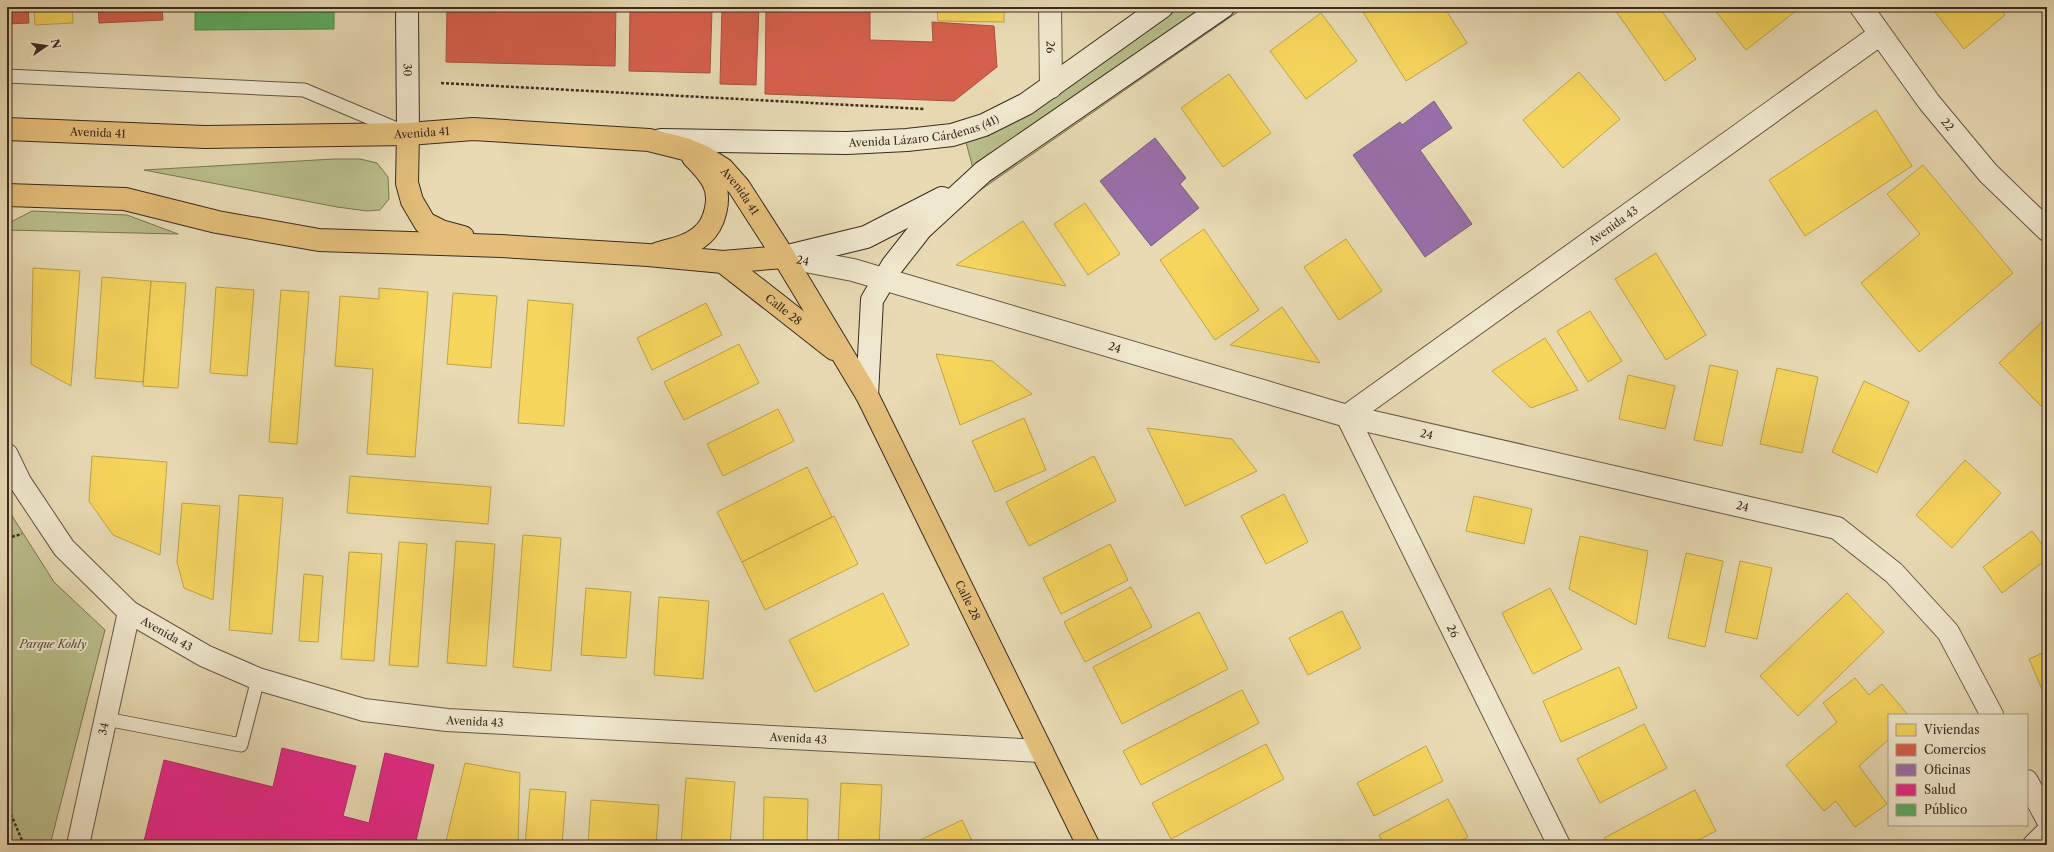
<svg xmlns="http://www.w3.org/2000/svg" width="2054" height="852" font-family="'Libre Caslon Text',serif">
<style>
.green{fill:#b9bf8b;stroke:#7a7556}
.homes{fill:#f6d55c;stroke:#bea24a}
.shops{fill:#d6604d;stroke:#a85040}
.offices{fill:#9970ab;stroke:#7d5b81}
.health{fill:#e7298a;stroke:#b42a6a}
.public{fill:#5aae61;stroke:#51874e}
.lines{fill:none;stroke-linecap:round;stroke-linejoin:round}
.lane-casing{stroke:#675745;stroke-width:15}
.street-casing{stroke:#675745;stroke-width:24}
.secondary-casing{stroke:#3c2b20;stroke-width:24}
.primary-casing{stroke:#3c2b20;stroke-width:24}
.path{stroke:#3c2b20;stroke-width:2.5;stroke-dasharray:3 2;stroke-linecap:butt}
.lane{stroke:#f0e8ce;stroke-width:13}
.street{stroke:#f0e8ce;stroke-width:22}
.secondary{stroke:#f0e8ce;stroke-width:22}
.primary{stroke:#e4be7a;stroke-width:22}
.labels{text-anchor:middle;stroke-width:4;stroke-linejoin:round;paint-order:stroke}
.street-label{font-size:11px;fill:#3c2b20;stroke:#f0e8ce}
.park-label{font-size:11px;font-style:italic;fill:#554935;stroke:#f0e8ce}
</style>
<rect width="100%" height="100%" fill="#e8dbb4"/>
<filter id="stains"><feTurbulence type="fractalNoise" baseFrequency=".005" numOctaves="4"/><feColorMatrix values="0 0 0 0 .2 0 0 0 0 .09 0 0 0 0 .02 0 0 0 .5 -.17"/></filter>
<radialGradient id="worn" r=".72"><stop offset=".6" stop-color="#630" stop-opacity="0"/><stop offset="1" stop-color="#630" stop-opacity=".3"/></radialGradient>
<path class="green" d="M1164,7h81l-266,184 -16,-60z
M334,159h26l17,4 11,14 1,22 -9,11 -13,1 -30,-4 -193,-37z
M32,211l95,4 51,19 -171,-4v-6z
M7,508l47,74 51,48 -55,215h-43z"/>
<path class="homes" d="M34,7h38l1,16 -38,2z
M937,7h67v15l-66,-1z
M1360,7h84l23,36 -61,38z
M1613,7h46l37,52 -31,22z
M1716,7h85l-55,43 -32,-41z
M1931,7h68l6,8 -41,34z
M1321,13l36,48 -51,38 -36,-48z
M1579,72l41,47 -57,49 -40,-48z
M1229,74l42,59 -48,34 -42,-59z
M1876,110l36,56 -107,70 -36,-56z
M1923,165l90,108 -94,79 -58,-69 59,-49 -33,-40z
M1085,203l35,51 -32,21 -34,-51z
M1023,221l43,65 -110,-21z
M1204,229l55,81 -44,30 -55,-80z
M1346,239l36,52 -43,29 -35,-53z
M1656,253l50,82 -40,25 -51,-81z
M33,268l47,3 -9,115 -40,-22z
M102,277l49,4 -8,101 -48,-4z
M151,281l35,2 -8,105 -35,-2z
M216,287l38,3 -7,86 -37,-3z
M379,288l49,4 -13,165 -48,-3 6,-85 -38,-3 5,-70 39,3z
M281,290l28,2 -12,152 -28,-2z
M453,293l44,3 -6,72 -44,-4z
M528,300l45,4 -9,122 -46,-3z
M706,303l16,32 -70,35 -15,-32z
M1282,307l38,56 -90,-18z
M1590,311l32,50 -34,21 -31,-51z
M2047,317v83l-6,6 -42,-43z
M1545,338l33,52 -47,18 -39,-37z
M739,344l20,39 -75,37 -20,-38z
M936,354l56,7 40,33 -72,31z
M1710,365l28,6 -16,75 -28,-6z
M1777,368l41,9 -16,76 -42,-9z
M1628,375l47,11 -10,43 -46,-10z
M1864,381l45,21 -32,71 -45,-21z
M778,409l16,32 -71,35 -16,-32z
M1024,418l22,52 -51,22 -23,-51z
M1147,428l85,11 25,32 -72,35z
M92,456l75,6 -7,93 -47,-20 -24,-34z
M1094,456l22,45 -87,45 -23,-44z
M1965,460l36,33 -49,55 -36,-33z
M807,467l25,50 -90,45 -25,-50z
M350,476l141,11 -3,37 -141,-11z
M1284,494l24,48 -42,22 -25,-48z
M239,495l44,3 -11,136 -43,-4z
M1474,496l58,13 -8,35 -58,-13z
M182,503l38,3 -7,94 -29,-12 -7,-26z
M834,516l24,48 -93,46 -23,-48z
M2032,531l15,20v8l-45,34 -19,-26z
M523,535l38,3 -10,133 -38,-4z
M1580,536l68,15 -12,74 -67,-36z
M456,541l39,3 -9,122 -39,-3z
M399,542l28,2 -9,123 -29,-2z
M1110,544l18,36 -67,34 -18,-36z
M349,552l33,2 -8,107 -33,-2z
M1686,553l37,8 -18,86 -37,-9z
M1740,561l32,7 -15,71 -32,-7z
M304,574l19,2 -5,66 -19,-1z
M1131,587l21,40 -67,35 -21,-40z
M586,588l45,4 -5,66 -45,-3z
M1550,588l32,61 -49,25 -31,-61z
M883,593l26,52 -94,47 -26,-52z
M1847,593l37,39 -86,84 -38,-40z
M659,597l50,4 -6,78 -49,-4z
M1342,611l19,37 -53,27 -19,-37z
M1199,612l29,57 -106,55 -29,-57z
M2047,651v50l-18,-42z
M1619,667l18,41 -76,34 -18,-41z
M1855,678l14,17 13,-11 26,31h-19v24l-30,27 28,38 -32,23 -19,-26 -12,10 -38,-46 51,-43 -14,-19z
M1242,690l17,33 -118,62 -18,-34z
M1644,724l23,44 -67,35 -23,-44z
M1266,744l18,35 -113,60 -19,-36z
M1426,746l17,35 -69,35 -17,-33z
M465,763l55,10 -2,72h-73z
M686,778l49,4 -5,63h-49z
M841,783l41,2 -3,60h-41z
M530,789l36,3 -4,53h-37z
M1695,790l21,41 -27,14h-81l-4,-7z
M764,797l44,2 -1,46h-44z
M1448,799l20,38 -15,8h-69l-5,-10z
M591,800l68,5 -3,40h-68z
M962,820l12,25h-54l-2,-4z"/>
<path class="shops" d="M7,7h21l1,16 -22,1z
M98,7h64l1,13 -64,3z
M447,7h169l-1,59 -169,-4z
M630,7l82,3 -2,63 -81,-2z
M722,7h37l-3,78 -36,-1z
M766,7h104v33l63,2 -1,-20 62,4 3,41 -43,34 -189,-7z"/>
<path class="offices" d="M1434,101l18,27 -32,22 52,74 -47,33 -72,-102 47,-33 2,3z
M1155,138l31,40 -6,6 19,24 -48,38 -51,-65z"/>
<path class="health" d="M282,748l74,18 -13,50 26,7 16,-70 49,12 -19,80h-272l21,-85 109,27z"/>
<path class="public" d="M195,7h139v22l-139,1z"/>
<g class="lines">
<defs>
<path id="lane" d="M7,76l297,14 95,40
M106,719l135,26 17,-66"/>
<g id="street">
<path id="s1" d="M1050,7l1,80"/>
<path id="s2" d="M1861,7l68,95 59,71 59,57"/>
<path id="s3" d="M784,257l69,13 494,146 490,112 57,45 54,59 44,83"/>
<path id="s4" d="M7,455l13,27 44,66 65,64 76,44 53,23 106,31 83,10 595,31"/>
<path d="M2027,781l20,38"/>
<path id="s5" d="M78,845l51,-233"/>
<path id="s6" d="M1559,845l-212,-429 532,-381"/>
<path d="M2034,845l13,-13"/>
</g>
<g id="secondary">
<path id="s7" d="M407,7l1,127"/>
<path id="s8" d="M661,140l186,3 60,-3 45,-5 32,-10 42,-21 136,-97"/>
<path d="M784,257l82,-20 76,-39"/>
<path d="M867,395l5,-95 20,-34 29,-37 62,-57 240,-165"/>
</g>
<g id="primary">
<path id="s9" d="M7,129l198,8 203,-3 65,-5 176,11 36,9 19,8 19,12 16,18 45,70 83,138 221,450"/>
<path d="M408,134l-1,49 5,18 13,22 16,8 22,6"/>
<path d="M7,195l118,4 92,23 102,18 182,6 147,9 75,7 61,-5"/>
<path d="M659,253c14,-4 31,-7 43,-18 13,-11 19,-36 12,-51 -4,-10 -14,-20 -21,-27"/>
<path id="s10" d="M723,262l111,87"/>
</g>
</defs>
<use href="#lane" class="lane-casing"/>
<use href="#street" class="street-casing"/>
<use href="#secondary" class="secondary-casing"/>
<use href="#primary" class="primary-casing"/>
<path class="path" d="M441,83l483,26
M7,538l15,-4
M7,805l17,40"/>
<use href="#lane" class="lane"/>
<use href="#street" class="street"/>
<use href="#secondary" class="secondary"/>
<use href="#primary" class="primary"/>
</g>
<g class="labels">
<g class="street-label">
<text dy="4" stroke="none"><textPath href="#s1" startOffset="40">26</textPath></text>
<text dy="4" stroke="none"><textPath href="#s7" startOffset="63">30</textPath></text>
<text dy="4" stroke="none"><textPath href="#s2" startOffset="146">22</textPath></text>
<text dy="4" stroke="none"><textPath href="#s8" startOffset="264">Avenida Lázaro Cárdenas (41)</textPath></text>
<text dy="4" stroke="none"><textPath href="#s9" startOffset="415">Avenida 41</textPath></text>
<text dy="4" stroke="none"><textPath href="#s9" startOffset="91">Avenida 41</textPath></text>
<text dy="4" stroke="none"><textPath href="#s9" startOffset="751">Avenida 41</textPath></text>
<text dy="4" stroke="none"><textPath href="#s6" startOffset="806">Avenida 43</textPath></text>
<text dy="4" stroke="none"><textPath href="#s3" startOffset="19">24</textPath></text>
<text dy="4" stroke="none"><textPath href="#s10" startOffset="77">Calle 28</textPath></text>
<text dy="4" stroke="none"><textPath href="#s3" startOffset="343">24</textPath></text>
<text dy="4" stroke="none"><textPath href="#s3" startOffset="667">24</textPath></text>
<text dy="4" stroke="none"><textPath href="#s3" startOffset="991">24</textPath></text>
<text dy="4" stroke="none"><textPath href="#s9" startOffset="1220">Calle 28</textPath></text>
<text transform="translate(1453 631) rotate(64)" y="4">26</text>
<text dy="4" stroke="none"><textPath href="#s4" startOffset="244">Avenida 43</textPath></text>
<text dy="4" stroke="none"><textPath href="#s4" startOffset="568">Avenida 43</textPath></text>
<text dy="4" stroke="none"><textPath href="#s5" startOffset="119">34</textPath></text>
<text dy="4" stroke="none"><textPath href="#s4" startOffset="892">Avenida 43</textPath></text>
</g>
<g class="park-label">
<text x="53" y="648">Parque Kohly</text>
</g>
</g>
<rect width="2054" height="852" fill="none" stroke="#e8dbb4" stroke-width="24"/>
<rect x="8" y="8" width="2038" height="836" fill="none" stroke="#3c2b20" stroke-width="2"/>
<rect x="12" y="12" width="2030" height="828" fill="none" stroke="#3c2b20"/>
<rect x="1888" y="714" width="140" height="112" fill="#f0e8ce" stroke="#a89c88"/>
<rect x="1896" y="724" width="20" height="12" fill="#f6d55c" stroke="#a89c88"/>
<text x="1924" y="734" font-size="12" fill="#3c2b20">Viviendas</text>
<rect x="1896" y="744" width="20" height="12" fill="#d6604d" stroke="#a89c88"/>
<text x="1924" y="754" font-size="12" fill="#3c2b20">Comercios</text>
<rect x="1896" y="764" width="20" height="12" fill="#9970ab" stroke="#a89c88"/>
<text x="1924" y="774" font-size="12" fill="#3c2b20">Oficinas</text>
<rect x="1896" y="784" width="20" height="12" fill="#e7298a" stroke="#a89c88"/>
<text x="1924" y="794" font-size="12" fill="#3c2b20">Salud</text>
<rect x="1896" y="804" width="20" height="12" fill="#5aae61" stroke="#a89c88"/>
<text x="1924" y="814" font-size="12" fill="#3c2b20">Público</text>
<g transform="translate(46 46) rotate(77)" stroke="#f0e8ce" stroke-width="3" paint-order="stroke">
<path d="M0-3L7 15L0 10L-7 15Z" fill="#3c2b20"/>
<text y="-6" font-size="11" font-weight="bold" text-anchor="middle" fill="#3c2b20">N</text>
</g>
<rect width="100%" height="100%" filter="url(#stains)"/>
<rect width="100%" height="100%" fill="url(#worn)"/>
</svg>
